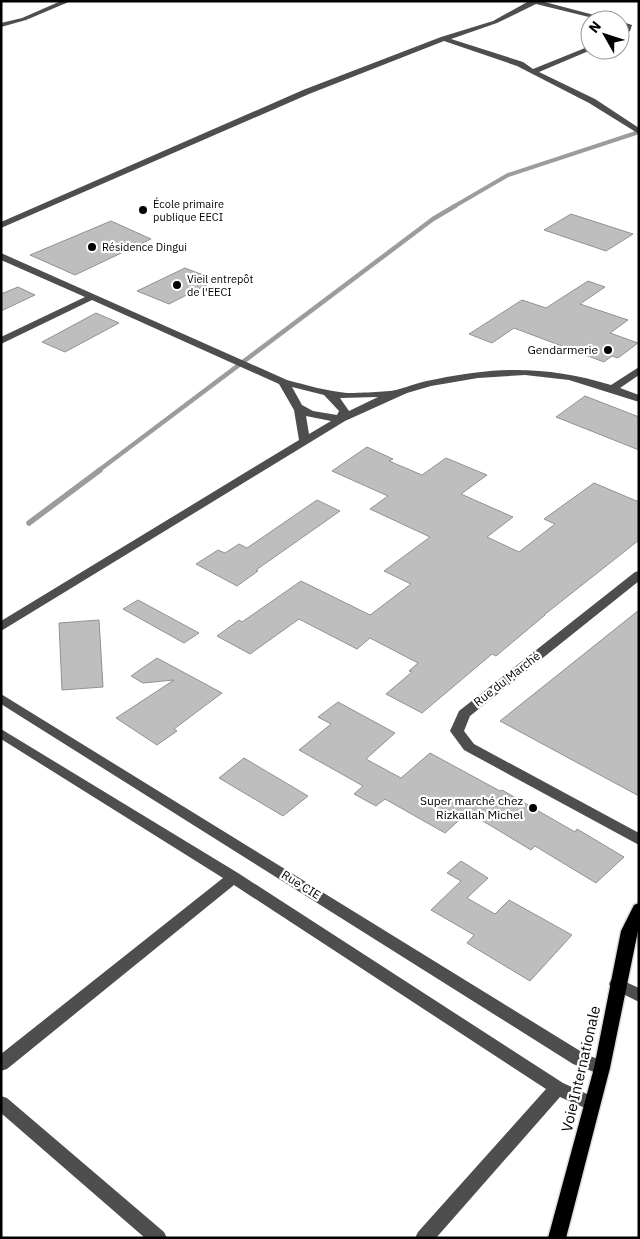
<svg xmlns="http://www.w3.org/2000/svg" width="640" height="1239" font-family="'IBM Plex Sans',sans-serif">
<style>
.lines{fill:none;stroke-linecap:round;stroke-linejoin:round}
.stream-far2{stroke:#9c9c9c;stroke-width:4}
.stream-far1{stroke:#9c9c9c;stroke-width:4.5}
.stream{stroke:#9c9c9c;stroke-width:5.5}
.building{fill:#bebebe;stroke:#929292}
.major-casing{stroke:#dbdbdb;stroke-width:3}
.minor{fill:#4e4e4e;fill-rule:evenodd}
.major{fill:#000;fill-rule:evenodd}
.poi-dot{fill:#000;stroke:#fff;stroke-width:2}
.labels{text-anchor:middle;stroke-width:4.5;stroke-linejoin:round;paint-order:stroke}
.far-poi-label{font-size:11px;fill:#000;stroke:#fff;text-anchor:start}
.poi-label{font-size:12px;fill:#000;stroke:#fff;text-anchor:end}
.street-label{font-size:12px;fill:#000;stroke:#fff}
.near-street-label{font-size:15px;fill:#000;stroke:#fff}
</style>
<rect width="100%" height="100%" fill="#fff"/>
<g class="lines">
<path class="stream-far2" d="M453,207l55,-32 131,-43"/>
<path class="stream-far1" d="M98,471l335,-252 22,-13"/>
<path class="stream" d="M29,523l71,-53"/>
</g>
<path class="building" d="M571,214l62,20 -27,17 -62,-21z
M111,221l40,18 -76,36 -45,-20z
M185,268l31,12 -47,24 -32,-13z
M588,281l17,6 -25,17 48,16 -18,13 28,10 -20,15 -6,-2 -8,6 -90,-34 -22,15 -23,-9 53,-34 24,8z
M18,287l17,8 -34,16v-17z
M96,313l23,10 -54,29 -23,-10z
M585,396l54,21v33l-83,-33z
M367,447l26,12 -4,2 33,14 24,-17 41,17 -26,19 52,23 -26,20 32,15 36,-28 -11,-5 50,-36 45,19v38l-95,75h1l-49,41 -4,-2 -70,59 -36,-19 26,-22 -3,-1 9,-8 -48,-25 -13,11 -58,-30 -49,35 -33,-18 22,-16 3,2 59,-41 69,34 41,-31 -27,-13 46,-34 -60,-28 18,-13 -56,-25z
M317,500l23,11 -84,59 2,1 -21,15 -41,-22 22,-14 7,3 14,-9 8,4z
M138,600l61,33 -15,10 -61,-34z
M639,610v186l-139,-75z
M99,620l4,67 -41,3 -3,-67z
M157,658l65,35 -48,36 3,2 -20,14 -41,-27 58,-38 -31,3 -12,-7z
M338,702l57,31 -29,26 35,19 29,-25 70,38 2,-1 73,42 2,-3 47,28 -28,26 -61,-37 -4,4 -63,-38 -23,21 -60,-34 -9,7 -22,-12 9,-8 -64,-36 32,-26 -13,-7z
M244,758l64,38 -25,20 -64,-38z
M461,861l27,17 -21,20 28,16 14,-14 63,35 -42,46 -63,-38 7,-8 -43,-25 30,-29 -14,-8z"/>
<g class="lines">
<defs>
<path id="major" d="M639,903v23l-29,142 -44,170h-18l46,-170 27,-137 13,-26z"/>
</defs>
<use href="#major" class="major-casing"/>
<path class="minor" d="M61,1h10l-45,19 -25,7v-4l21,-5z
M529,1h12l72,19h-12l-65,-16 -39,19 -46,16 72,23 10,7 57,-23 1,4 -52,22 56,27 44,29v6l-50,-31 -72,-37 -73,-25 -135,53 -308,134v-6l302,-132 138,-53 52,-16z
M620,21l12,4 -2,6 -10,4v-5l4,-4 -4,-1z
M1,253l286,127c19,5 39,11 60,13 9,0 41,-1 49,-3 14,-4 27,-9 41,-11 61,-13 113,-13 174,6l28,-18v8l-19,13 19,7v7l-70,-22 -44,-5 -47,3 -47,8 -24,7 -62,28 -344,210v-10l298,-181 -5,-30 -15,-26 -187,-84 -91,44v-7l84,-40 -84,-37zM292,387l32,8 15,16 -2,4 -24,-4 -11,-6zM378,397l-29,14 -9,-13zM306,416l25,5 -22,13z
M639,571v10l-169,135 -6,15 10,13 165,89v12l-175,-95 -14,-19 9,-20 176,-139z
M1,694l584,360 23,9 2,5 -2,5 -6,2 -29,-11 -572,-360z
M1,729l237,144 325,210 35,16 2,5 -2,5 -6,2 -32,-14 -124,141h-21l3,-6 128,-143 -312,-204 -227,184 -6,2v-17l222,-176 -222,-139z
M617,978l22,10v14l-28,-14 -2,-4 2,-4z
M1,1096l6,2 157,134 3,6h-22l-144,-125z"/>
<use href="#major" class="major"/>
</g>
<g class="poi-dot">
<circle cx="143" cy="210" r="5"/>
<circle cx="92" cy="247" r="5"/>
<circle cx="177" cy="285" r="5"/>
<circle cx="608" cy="350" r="5"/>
<circle cx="533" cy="808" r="5"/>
</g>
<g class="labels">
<g class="far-poi-label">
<text x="153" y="208">École primaire<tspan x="153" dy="13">publique EECI</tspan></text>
<text x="102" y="251">Résidence Dingui</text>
<text x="187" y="283">Vieil entrepôt<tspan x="187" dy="13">de l'EECI</tspan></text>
</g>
<g class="poi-label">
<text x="598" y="354">Gendarmerie</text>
<text x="523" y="805">Super marché chez<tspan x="523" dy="14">Rizkallah Michel</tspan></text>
</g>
<g class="street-label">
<text transform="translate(507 679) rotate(-38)" y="4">Rue du Marché</text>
<text transform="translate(301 885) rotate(32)" y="4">Rue CIE</text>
</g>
<g class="near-street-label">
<text transform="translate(581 1069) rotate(-77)" y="5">Voie Internationale</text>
</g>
</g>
<rect width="640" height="1239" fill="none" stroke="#000000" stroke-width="5"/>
<g transform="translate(605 35) rotate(309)"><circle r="24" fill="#ffffff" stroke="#999999"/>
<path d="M0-4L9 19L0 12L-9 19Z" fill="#000000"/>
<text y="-8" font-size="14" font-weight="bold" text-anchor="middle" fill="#000000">N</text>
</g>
</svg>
